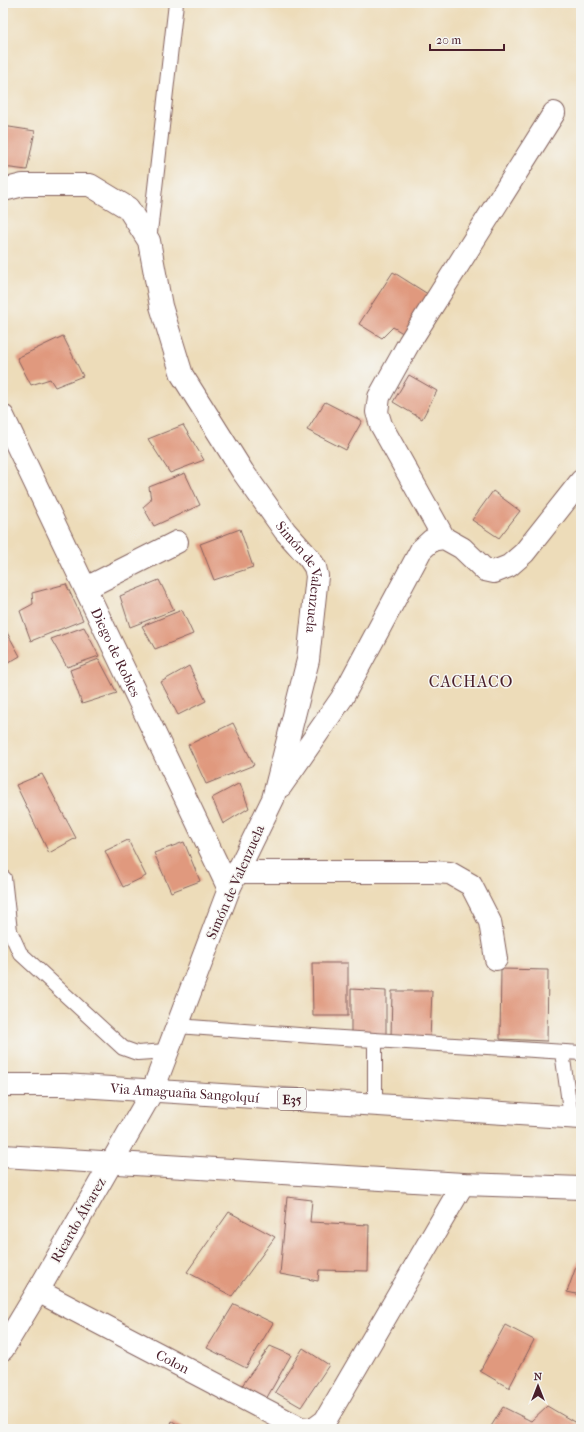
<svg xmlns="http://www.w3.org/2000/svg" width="584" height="1432" font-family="'IM FELL French Canon',serif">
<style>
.building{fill:#e0997e}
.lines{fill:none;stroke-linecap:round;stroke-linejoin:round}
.lane-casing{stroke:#83615d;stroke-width:16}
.street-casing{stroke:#83615d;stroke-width:24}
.highway-casing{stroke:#83615d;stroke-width:24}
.lane{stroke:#fff;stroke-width:14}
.street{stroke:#fff;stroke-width:22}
.highway{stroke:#fff;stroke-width:22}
.labels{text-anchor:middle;stroke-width:3;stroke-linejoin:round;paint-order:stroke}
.shield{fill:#f6f6f2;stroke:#7e6067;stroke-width:1}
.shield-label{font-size:13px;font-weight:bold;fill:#4a1f2b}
.street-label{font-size:14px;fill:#4a1f2b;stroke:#f6f6f2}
.quarter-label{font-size:16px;letter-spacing:1px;fill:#4a1f2b;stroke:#f6f6f2}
</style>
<rect width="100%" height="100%" fill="#f6f6f2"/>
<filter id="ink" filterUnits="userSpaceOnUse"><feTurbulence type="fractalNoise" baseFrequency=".025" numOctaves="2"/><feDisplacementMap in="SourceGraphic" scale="8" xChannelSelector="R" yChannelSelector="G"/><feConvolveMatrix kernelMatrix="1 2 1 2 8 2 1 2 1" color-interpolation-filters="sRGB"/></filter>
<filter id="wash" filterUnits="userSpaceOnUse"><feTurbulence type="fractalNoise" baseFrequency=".012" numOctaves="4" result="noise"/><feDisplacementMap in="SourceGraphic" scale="16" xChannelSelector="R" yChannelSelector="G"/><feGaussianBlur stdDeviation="0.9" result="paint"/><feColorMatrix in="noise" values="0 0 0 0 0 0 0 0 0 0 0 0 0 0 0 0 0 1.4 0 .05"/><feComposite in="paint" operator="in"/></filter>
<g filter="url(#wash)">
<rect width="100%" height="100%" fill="#eddcb9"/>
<g id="blocks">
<path class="building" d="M3,126l32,5 -8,39 -24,-3z
M393,272l41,26 -25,39 -16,-10 -11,11 -23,-14z
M63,336l20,40 -28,11 -5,-8 -19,6 -14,-27z
M409,375l28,16 -15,28 -29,-17z
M325,402l37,19 -16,29 -39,-20z
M183,425l21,35 -34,13 -22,-34z
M185,473l15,32 -46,21 -11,-19 8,-7 -2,-13z
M493,491l27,20 -21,27 -27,-18z
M240,529l13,38 -39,13 -14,-36z
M159,580l15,30 -44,17 -10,-31z
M66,584l17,36 -52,21 -11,-30 13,-7 -1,-11z
M182,610l11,24 -38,15 -13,-23z
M84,627l15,29 -32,11 -16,-28z
M5,629l15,27 -17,10v-36z
M99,659l18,34 -35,11 -12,-34z
M189,666l17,35 -28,14 -17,-33z
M233,723l21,42 -48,19 -18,-39z
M42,774l34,64 -27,15 -33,-68z
M240,783l9,25 -26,16 -11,-26z
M128,840l18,36 -23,11 -18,-36z
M184,842l16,39 -29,11 -17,-39z
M312,963h36v53h-35z
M501,969l47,1 -1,71 -47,-2z
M351,989l35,2v45l-35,-3z
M392,991h40l-2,48 -39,-2z
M287,1197l25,3 -2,22 59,3 -1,46 -49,-1 -1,11 -38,-7z
M229,1212l46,25 -43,59 -45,-24z
M581,1253v42l-14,-3z
M234,1304l39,19 -27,45 -39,-20z
M505,1325l29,15 -25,48 -29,-17z
M270,1346l21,9 -26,46 -24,-14z
M303,1348l26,17 -28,42 -26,-15z
M547,1406l34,20v3l-91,-1 13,-21 28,14z
M172,1421l14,8h-17z"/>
</g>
</g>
<g filter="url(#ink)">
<use href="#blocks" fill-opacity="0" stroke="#83615d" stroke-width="1"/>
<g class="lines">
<defs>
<path id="lane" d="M149,241l27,-238
M4,878l6,53 10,22 103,95 14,5 30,-2
M177,1026l149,11 255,16
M375,1040v65
M562,1052l9,65"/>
<g id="street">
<path id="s1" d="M3,190l20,-5h67l38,23 21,33 12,65 21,69 61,97 42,59 24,27 6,9 2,9 -9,84 -35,139 -44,90 -76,201 -115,201 -35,58"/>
<path id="s2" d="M3,416l226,473"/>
<path d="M444,538l-63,-113 -4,-13 2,-15 30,-54 145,-230"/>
<path d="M86,588l91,-46"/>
<path d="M281,786l61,-88 79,-148 11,-10 12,-2 18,10 23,22 9,2 15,-6 15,-13 57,-72"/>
<path d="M237,872h196l17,1 21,12 19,37 6,37"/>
<path d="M3,1156l460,28 118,4"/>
<path id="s3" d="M38,1291l262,137 8,1"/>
<path d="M314,1429l11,-8 138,-237"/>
</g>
<g id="highway">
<path id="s4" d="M3,1085h61l517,33"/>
</g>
</defs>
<use href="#lane" class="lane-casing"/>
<use href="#street" class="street-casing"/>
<use href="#highway" class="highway-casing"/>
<use href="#lane" class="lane"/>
<use href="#street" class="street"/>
<use href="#highway" class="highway"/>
</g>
</g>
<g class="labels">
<rect class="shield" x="278" y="1088" width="28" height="22" rx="3"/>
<g class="shield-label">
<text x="292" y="1104">E35</text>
</g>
<g class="street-label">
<text dy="5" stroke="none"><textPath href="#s1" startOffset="548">Simón de Valenzuela</textPath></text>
<text dy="5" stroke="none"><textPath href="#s2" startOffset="262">Diego de Robles</textPath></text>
<text transform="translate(235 882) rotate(-66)" y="5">Simón de Valenzuela</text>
<text dy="5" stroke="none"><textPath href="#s4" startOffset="182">Via Amaguaña Sangolquí</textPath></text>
<text transform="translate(78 1220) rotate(-60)" y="5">Ricardo Álvarez</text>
<text dy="5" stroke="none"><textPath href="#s3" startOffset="152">Colon</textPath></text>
</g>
<g class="quarter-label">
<text x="471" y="687">CACHACO</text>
</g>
</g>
<rect width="584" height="1432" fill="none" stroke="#f6f6f2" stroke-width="16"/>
<g transform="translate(538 1386)" stroke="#f6f6f2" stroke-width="3" paint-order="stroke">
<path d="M0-3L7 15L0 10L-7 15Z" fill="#4a1f2b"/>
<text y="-6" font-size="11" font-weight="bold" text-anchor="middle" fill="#4a1f2b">N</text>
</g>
<path d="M430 44v6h74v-6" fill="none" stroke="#4a1f2b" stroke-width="2"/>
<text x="436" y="44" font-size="12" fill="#4a1f2b" stroke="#f6f6f2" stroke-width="3" paint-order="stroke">20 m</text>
</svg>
